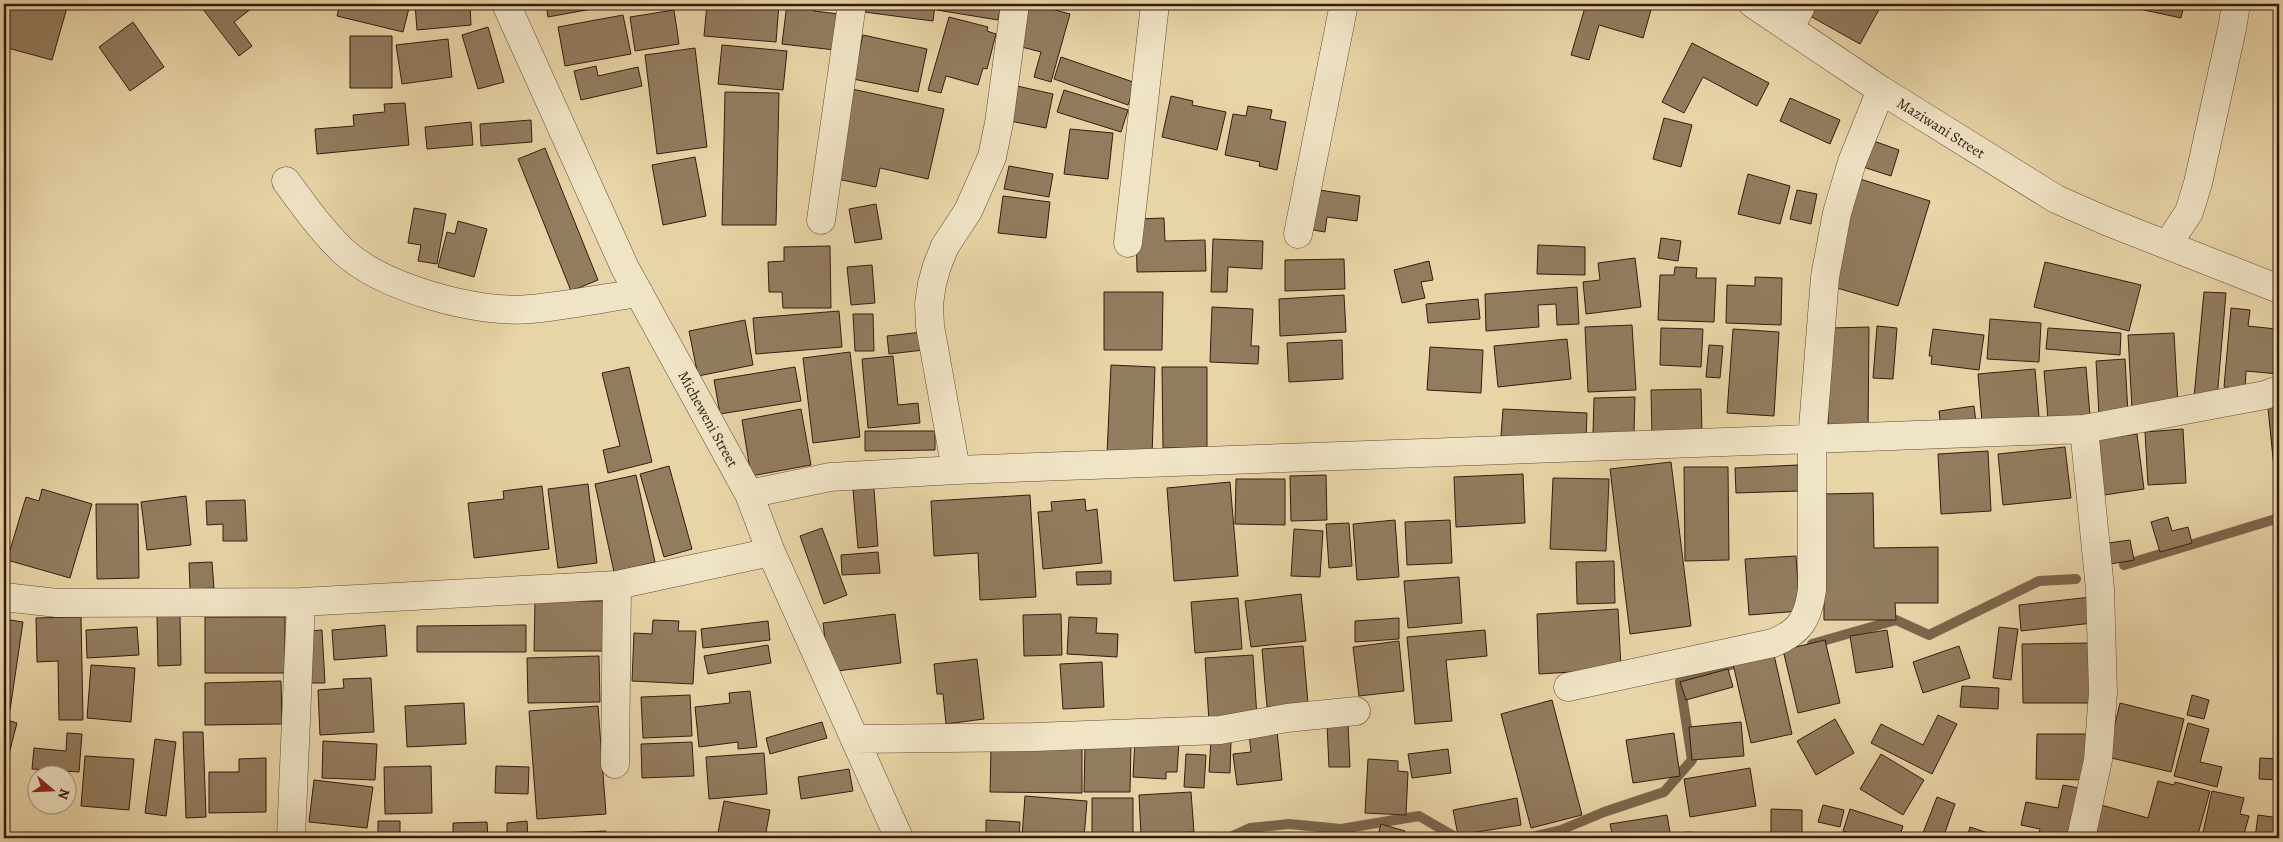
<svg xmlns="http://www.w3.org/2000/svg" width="2283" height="842" font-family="Alegreya,serif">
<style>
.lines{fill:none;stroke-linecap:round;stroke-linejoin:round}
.stream{stroke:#7c654c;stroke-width:10}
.building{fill:#927c5f;stroke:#351b10}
.minor-casing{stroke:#624a36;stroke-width:29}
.minor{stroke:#f0e4c6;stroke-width:28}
.labels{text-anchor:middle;stroke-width:5;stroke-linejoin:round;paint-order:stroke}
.street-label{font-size:15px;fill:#351b10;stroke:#f0e4c6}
</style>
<rect width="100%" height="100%" fill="#e8d5a7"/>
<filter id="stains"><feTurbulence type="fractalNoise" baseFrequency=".004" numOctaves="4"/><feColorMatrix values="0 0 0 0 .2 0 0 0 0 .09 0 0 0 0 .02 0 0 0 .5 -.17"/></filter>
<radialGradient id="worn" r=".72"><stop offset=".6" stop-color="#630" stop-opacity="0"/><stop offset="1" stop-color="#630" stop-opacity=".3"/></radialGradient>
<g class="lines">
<path class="stream" d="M2124,565l155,-47
M1812,644l84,-24 33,15 110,-54 37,-2
M1228,838l22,-10 39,-4 52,5 78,-13 38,22
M1527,838l34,-8 43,-18 60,-20 28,-32 -12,-78 53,-18"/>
</g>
<path class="building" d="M4,4h64l-16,56 -48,-13z
M199,4h50l3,4 -18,14 18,24 -13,10z
M340,4h70l-7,28 -66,-16z
M415,4h55l1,21 -54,5z
M546,4h68v1l-66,12z
M707,4h72l-3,38 -72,-6z
M787,4h28l-1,7 25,3 -4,36 -53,-6z
M865,4h70l-2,17 -69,-9z
M938,4h63l-3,16 -61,-10z
M1026,4h7l37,10 -19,68 -17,-5 7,-25 -27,-7z
M1586,4h60l-1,5 6,1 -8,28 -44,-13 -10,35 -18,-5z
M1808,4h74l-22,40 -57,-32z
M2116,4h68l-3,14z
M674,10l5,34 -44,7 -5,-34z
M623,15l8,39 -66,12 -7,-39z
M949,17l39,10 -1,4 9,3 -9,35 -4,-1 -5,17 -32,-9 -5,17 -13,-3z
M133,22l31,45 -34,24 -31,-44z
M488,27l16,55 -26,7 -16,-54z
M863,35l64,14 -9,43 -65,-13z
M350,36h42v52h-42z
M448,39l4,38 -50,7 -6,-39z
M1692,43l77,40 -12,23 -54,-29 -19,36 -22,-11z
M722,45l65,6 -4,39 -65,-6z
M695,48l12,99 -50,7 -12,-99z
M1061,57l75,26 -8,22 -74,-26z
M596,66l2,10 40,-9 4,19 -61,14 -7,-29z
M1017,86l36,8 -7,34 -36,-7z
M852,89l92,20 -16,70 -48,-11 -4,19 -44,-9z
M1064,90l64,20 -7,22 -64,-20z
M725,92l54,1 -3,132h-54z
M1171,96l22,5 -1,4 34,7 -9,38 -55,-13z
M1790,98l50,22 -10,24 -50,-23z
M405,103l4,42 -92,9 -2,-25 39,-3 -1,-11 32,-3 -1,-8z
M1248,106l24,4 -2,9 16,3 -9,48 -18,-4 1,-4 -35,-7 8,-41 13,2z
M1664,118l28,7 -11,42 -28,-8z
M531,120l1,22 -51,4 -1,-22z
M471,122l2,23 -46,4 -2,-22z
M1070,129l43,4 -5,46 -44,-5z
M1868,139l31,11 -8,26 -31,-10z
M545,148l53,132 -27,11 -53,-132z
M695,157l11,59 -43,9 -11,-60z
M1009,166l44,8 -4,23 -45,-8z
M1748,174l42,12 -10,38 -42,-10z
M1860,179l70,22 -32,105 -71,-21z
M1312,189l48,7 -3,25 -30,-4 -2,15 -18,-3z
M1797,190l20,4 -6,30 -21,-5z
M1003,196l47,6 -4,36 -48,-5z
M876,204l6,35 -27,4 -6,-34z
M414,208l32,6 -9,50 -19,-3 3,-16 -13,-2z
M1164,218l1,23 40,-1 1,31 -69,1 -1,-53z
M458,221l29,8 -13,48 -36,-10 9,-35 8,2z
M1661,238l20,3 -3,20 -20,-3z
M1213,239l50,2 -1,28 -34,-2 -1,25h-16z
M1538,245l47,2v28l-48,-1z
M830,246l1,62h-48l-1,-16h-13l-1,-30 16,-1v-14z
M1635,258l6,49 -55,7 -3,-32 17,-2 -2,-17z
M1344,259l1,30 -60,2v-31z
M1429,261l4,19 -12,2 4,16 -23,5 -8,-33z
M2045,262l96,23 -12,46 -95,-24z
M872,265l3,38 -24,2 -4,-38z
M1675,267l22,1 -1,10h20l-2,44 -56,-2 2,-45h14z
M1755,277l27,1 -1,47 -55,-2 1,-38 28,1z
M1577,287l2,37 -22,1 -1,-21 -18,1 1,22 -53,4 -1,-37z
M1104,292h59l-1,58h-58z
M2204,292l22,1 -9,106 -23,-2z
M1344,295l2,37 -66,4 -1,-37z
M1478,299l2,20 -52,4 -2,-19z
M1212,307l41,2 -2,37h8l-1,18 -48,-2z
M2231,308l19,2 -2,16 28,3v5l3,1v39l-33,-3 -1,18 -21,-2z
M839,311l3,36 -86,7 -3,-36z
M853,314h20l1,37h-19z
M1990,319l51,4 -2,39 -52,-3z
M745,320l8,45 -55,11 -9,-45z
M1632,325l4,65 -48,2 -3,-65z
M1877,326l20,2 -4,51 -20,-1z
M1869,327l-1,105h-40l1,-104z
M1661,328l42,1 -2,38 -41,-2z
M2048,328l73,5 -1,22 -74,-6z
M1733,329l46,3 -5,84 -47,-3z
M1933,329l51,6 -5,35 -48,-6 1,-8h-3z
M922,332l2,18 -35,4 -2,-18z
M2174,333l4,73 -46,3 -4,-74z
M1567,339l4,40 -73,8 -4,-41z
M1342,340l1,39 -54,3 -2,-39z
M1709,345l14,1 -3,32 -14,-1z
M1430,347l53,3 -2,43 -54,-3z
M850,352l10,85 -47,6 -10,-85z
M893,356l5,49 20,-2 2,20 -52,5 -6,-69z
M2125,359l3,55 -29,1 -3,-54z
M1111,365l44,2 -3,88 -45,-1z
M629,367l23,95 -44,11 -5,-23 17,-4 -18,-73z
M795,367l6,34 -81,13 -6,-34z
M1162,367h45v80l-44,1z
M2086,367l4,49 -42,3 -4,-48z
M2035,369l4,48 -57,5 -4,-48z
M1701,389l1,45 -50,1 -1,-45z
M1635,397l-1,36h-41l1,-35z
M1974,406l2,17 -35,5 -2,-17z
M2279,407v101h-1l-10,-100z
M801,409l10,56 -60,11 -9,-56z
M1503,409l84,4 -1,28 -85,-5z
M2183,429l3,54 -38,2 -3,-53z
M865,431h70v19l-70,1z
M2137,434l7,55 -46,7 -7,-56z
M2065,447l6,51 -68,7 -5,-51z
M1988,451l3,60 -50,3 -3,-60z
M1671,462l20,164 -61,8 -20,-165z
M1798,465l1,26 -63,2 -1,-25z
M669,466l23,83 -28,8 -24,-83z
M1684,467h44l1,93 -44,1z
M1523,474l2,49 -69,4 -2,-50z
M636,475l19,87 -41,10 -19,-88z
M1326,475l1,45 -36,1 -1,-45z
M1553,478l56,1 -3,72 -56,-2z
M1236,479h49v46l-50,-1z
M1230,482l8,94 -64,5 -7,-93z
M588,484l9,79 -39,5 -10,-79z
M542,486l7,63 -75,9 -6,-55 36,-4 -1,-8z
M874,488l4,58 -20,2 -5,-58z
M42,489l50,15 -22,74 -63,-18 19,-63 13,4z
M1873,493l1,55 64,-1v56h-43l1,17h-72l-1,-126z
M1030,495l6,102 -56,3 -2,-47 -44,3 -3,-55z
M186,496l5,49 -44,5 -6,-48z
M1085,499l1,12 11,-2 5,54 -59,6 -5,-57 14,-1 -1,-9z
M245,500l2,41h-24v-17l-16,1 -1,-24z
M96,504h42l1,74 -42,1z
M2168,517l4,14 16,-4 4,16 -32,9 -9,-30z
M1395,520l4,57 -42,3 -4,-56z
M1450,520l2,43 -45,2 -2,-43z
M1349,523l3,43 -23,2 -3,-44z
M822,528l25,67 -23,9 -24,-68z
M1294,529l29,2 -3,46 -29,-1z
M2130,540l4,20 -29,5 -4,-21z
M878,552l2,21 -38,2 -1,-20z
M1796,556l4,55 -51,4 -4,-56z
M1614,561l1,42 -38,1 -1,-42z
M212,562l2,26 -24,1 -1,-26z
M2279,569v20l-6,-2z
M1111,571v13l-34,1 -1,-13z
M1459,577l3,46 -54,5 -4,-47z
M1301,594l5,47 -55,6 -6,-46z
M2091,597l2,26 -72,8 -2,-26z
M1238,598l4,51 -47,4 -4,-51z
M535,601h69v50h-70z
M1618,609l3,60 -82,5 -2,-60z
M895,614l6,49 -72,9 -6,-49z
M1061,614l1,41 -38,1 -1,-41z
M157,616h23l1,49 -23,1z
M81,617l2,103h-24l-1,-59 -21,1 -1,-44z
M205,617h80v56h-80z
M1069,617l28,1 -1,15 22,1 -1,23 -50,-3z
M1399,618v21l-44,3v-21z
M4,619l19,3 -13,88 -6,-1z
M653,620l26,1 -1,10h18l-3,53 -61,-3 2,-48 18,1z
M768,621l2,19 -67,8 -2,-19z
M385,625l2,31 -53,4 -2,-30z
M526,625v27h-109v-26z
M137,627l2,28 -52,3 -1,-28z
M1999,627l19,2 -7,51 -18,-2z
M322,630l3,53h-14l-3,-52z
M1485,630l2,26 -41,4 6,61 -37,3 -8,-87z
M1887,630l6,37 -37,6 -6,-37z
M1825,640l15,63 -42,10 -15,-63z
M1399,641l5,50 -45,5 -6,-49z
M2089,643l1,60h-67l-1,-59z
M768,645l3,18 -63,11 -4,-18z
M1303,646l5,57 -41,4 -5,-58z
M1959,646l11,32 -47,15 -10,-31z
M1253,655l4,63 -48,4 -4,-64z
M1774,655l18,79 -41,9 -18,-79z
M599,656l1,46 -72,1 -1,-45z
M977,659l7,60 -38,5 -3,-30h-6l-3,-30z
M1102,662l2,45 -41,2 -3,-45z
M91,665l44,3 -4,54 -44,-4z
M1728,669l5,18 -47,13 -6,-18z
M371,678l3,54 -54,3 -2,-45 26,-2 -1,-9z
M281,681l1,43 -77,1v-42z
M1962,686l37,2 -1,21 -38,-2z
M750,691l7,56 -19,2v-7l-39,5 -4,-40 35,-4 -1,-10z
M690,695l2,41 -49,2 -2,-41z
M2192,695l17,5 -5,19 -17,-4z
M1552,700l30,115 -51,13 -30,-114z
M464,703l2,41 -59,3 -2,-41z
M2120,703l64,16 -13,53 -64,-15z
M598,706l8,108 -69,5 -8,-108z
M1938,715l19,9 -25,50 -61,-31 10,-19 42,21z
M4,719l13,4 -9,35 -4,-1z
M1835,719l19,34 -38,22 -19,-34z
M822,722l5,16 -57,16 -4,-16z
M1741,722l3,34 -52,4 -3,-33z
M2188,723l21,6 -9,33 22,5 -5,20 -43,-11z
M1327,724h21l2,43h-21z
M1277,731l5,49 -45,5 -4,-31 18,-2 -2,-18z
M183,732h20l3,85 -20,1z
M67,733l15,1 -3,38 -47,-3 2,-21 32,3z
M1674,733l6,43 -47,7 -7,-43z
M2037,734h49v46l-50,-1z
M155,739l21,3 -10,74 -21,-3z
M1135,739l44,2 -2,31h-11v7l-33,-2z
M1211,739l20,1 -1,33 -21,-1z
M323,741l54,3 -2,36 -53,-2z
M692,742l2,34 -52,2 -1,-34z
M1085,745h46l-1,47h-46z
M991,748l91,1v44l-92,-1z
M1448,749l3,24 -39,5 -4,-24z
M764,753l3,41 -58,5 -3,-42z
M1186,754l20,1 -2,33 -20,-1z
M1881,754l43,26 -21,35 -43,-26z
M85,756l49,3 -5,51 -48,-4z
M266,758v54l-57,1v-41h30v-13z
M2260,758l19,1v21l-20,-1z
M1368,759l30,2v10l10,1 -2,43 -41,-2z
M431,766l1,47 -47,1 -1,-47z
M496,766l33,1 -1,27 -33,-1z
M1750,768l6,38 -66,11 -6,-38z
M849,769l4,22 -52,8 -3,-22z
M314,780l59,7 -6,41 -58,-6z
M2158,781l16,4 1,-3 35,9 -13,47h-105l9,-33 47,13z
M2063,785l21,4 -9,49h-37l2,-9 -19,-4 5,-23 32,6z
M2212,791l32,7 -4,16 9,2 -6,22 -41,-1z
M1191,792l3,40 -53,3 -2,-40z
M1025,796l62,5 -3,37 -62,-2z
M1937,797l18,7 -12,34h-22z
M1092,798h41v36h-41z
M1517,798l4,27 -63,10 -5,-25z
M724,801l46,9 -5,28h-48z
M1823,805l21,5 -4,17 -22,-5z
M1771,809l31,1v28h-65v-4h34z
M1850,809l53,17 -4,12h-33l-23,-7z
M1667,815l4,23h-58l-3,-14z
M2258,815l21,3v20h-24z
M986,820l34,2 -1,16h-33z
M378,821h22v16l46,-1v2h-68z
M527,821l1,17h-21v-15z
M487,822l1,16h-35v-15z
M1381,824l24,7 -1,4 11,3h-46l2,-4 7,1z
M1970,827l21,7 -1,4h-23z
M606,831v7h-51v-5z
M1685,832l22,1 -1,5h-21z
M707,833v5h-35v-4z
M1195,834v4h-39z
M1291,834l29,4h-30z"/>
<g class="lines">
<defs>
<path id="minor" d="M506,4l119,264 124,226 22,58 128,286
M1753,4l128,86 175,109 50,22 173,68
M1790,29l12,-25
M286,181c18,25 36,50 58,71 40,36 133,62 186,57 36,-3 73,-11 109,-16
M821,220l31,-216
M1298,234l46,-230
M1128,243l27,-239
M2168,244l21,-32 9,-29 34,-154 4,-25
M956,470l-26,-144 -1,-22 3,-20 5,-18 8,-20 23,-35 24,-54 7,-34 16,-119
M749,494l81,-17 126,-7 1128,-41 181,-34 14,-5
M4,597l53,6 244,-1 316,-17 154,-33
M1568,687l205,-44c27,-11 35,-24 39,-53v-150l13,-163 12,-64 15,-51 29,-72
M855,739l179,-2 186,-7 67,-12 69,-7
M615,764l2,-179
M291,838l10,-236
M2081,838l17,-78 5,-68 -3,-103 -16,-160"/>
</defs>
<use href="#minor" class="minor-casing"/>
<use href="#minor" class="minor"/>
</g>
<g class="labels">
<g class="street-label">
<text transform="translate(1941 128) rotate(32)" y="5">Maziwani Street</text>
<text transform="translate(708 419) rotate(61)" y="5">Micheweni Street</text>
</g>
</g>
<rect width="2283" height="842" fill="none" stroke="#e8d5a7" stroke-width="20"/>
<rect x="5" y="5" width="2273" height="832" fill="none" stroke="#351b10" stroke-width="2.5"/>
<rect x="10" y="10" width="2263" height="822" fill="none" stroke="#351b10"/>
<g transform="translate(52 790) rotate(109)"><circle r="24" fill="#f0e4c6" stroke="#a5947d"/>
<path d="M0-4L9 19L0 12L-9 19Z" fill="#8f2418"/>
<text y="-8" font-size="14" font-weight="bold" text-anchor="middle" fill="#351b10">N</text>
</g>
<rect width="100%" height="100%" filter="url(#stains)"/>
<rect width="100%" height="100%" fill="url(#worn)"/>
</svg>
